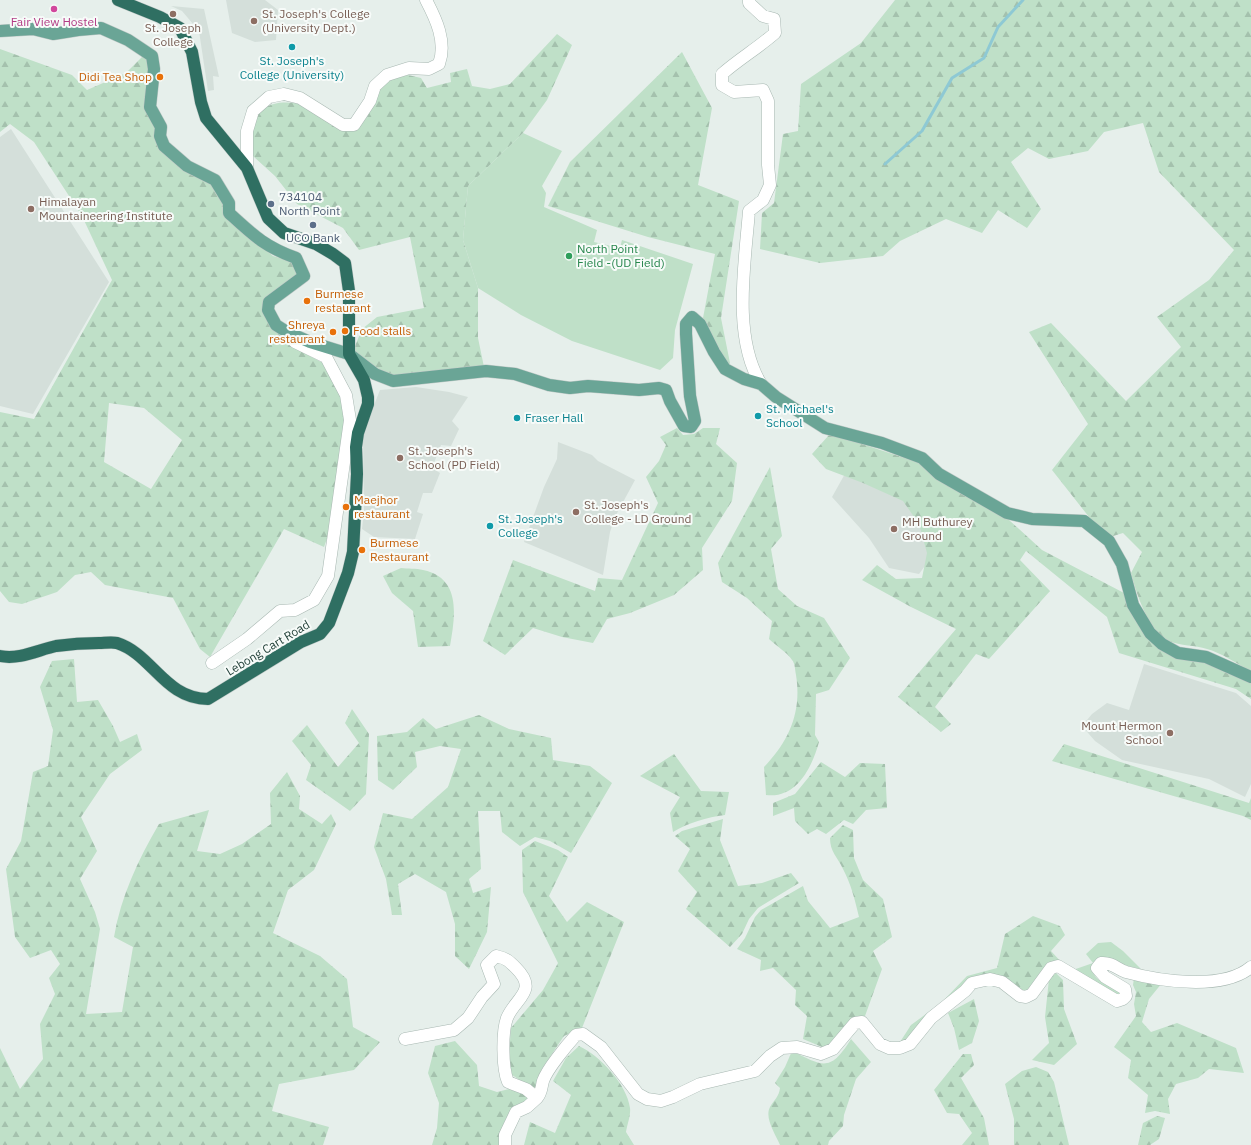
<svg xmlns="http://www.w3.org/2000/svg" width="1251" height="1145" font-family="'IBM Plex Sans',sans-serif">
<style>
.built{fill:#d4dfda}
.grass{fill:#bfe0c8}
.forest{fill:url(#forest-firs);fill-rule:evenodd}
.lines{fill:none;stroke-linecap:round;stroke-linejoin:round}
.stream{stroke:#8ec9d4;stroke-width:3}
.minor-casing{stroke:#a8b8b2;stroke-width:13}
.major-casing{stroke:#c2cac8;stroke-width:13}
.highway-casing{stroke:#c2cac8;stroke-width:13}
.minor{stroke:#fff;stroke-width:12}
.major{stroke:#6aa596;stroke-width:12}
.highway{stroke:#2f6f62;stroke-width:12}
.hotel-dot{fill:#d1479c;stroke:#f7fbf9;stroke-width:1.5}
.education-dot{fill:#8d6e63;stroke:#f7fbf9;stroke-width:1.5}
.culture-dot{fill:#0f9aa8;stroke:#f7fbf9;stroke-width:1.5}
.food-dot{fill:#e8710a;stroke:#f7fbf9;stroke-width:1.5}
.service-dot{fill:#5c6f8a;stroke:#f7fbf9;stroke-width:1.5}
.leisure-dot{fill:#2e9e5b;stroke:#f7fbf9;stroke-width:1.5}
.labels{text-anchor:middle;stroke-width:4;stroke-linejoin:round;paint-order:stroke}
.education-label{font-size:12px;fill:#785e54;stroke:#f7fbf9;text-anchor:start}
.hotel-label{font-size:12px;fill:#b23c85;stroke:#f7fbf9}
.culture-label{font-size:12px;fill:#0d838f;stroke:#f7fbf9;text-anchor:start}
.food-label{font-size:12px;fill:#c56008;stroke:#f7fbf9;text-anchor:start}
.service-label{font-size:12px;fill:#4e5e75;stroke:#f7fbf9;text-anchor:start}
.leisure-label{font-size:12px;fill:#27864d;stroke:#f7fbf9;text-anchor:start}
.street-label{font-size:12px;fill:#24423a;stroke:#f7fbf9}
</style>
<defs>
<pattern id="forest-firs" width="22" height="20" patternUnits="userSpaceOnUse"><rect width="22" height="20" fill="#bfe0c8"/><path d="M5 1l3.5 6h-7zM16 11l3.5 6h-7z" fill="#a4c1ad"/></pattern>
</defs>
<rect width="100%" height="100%" fill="#e6efeb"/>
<path class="built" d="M226,0h39l13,10 -2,30 -21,2 -23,-9z
M171,6l33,3 15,68 -6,-1 1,14 -6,1 -9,-60 -17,-20z
M11,129l98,153 -76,132 -33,-8v-269z
M416,387l33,5 19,5 -16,24 7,8 -8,17 -10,-1 -9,23 8,5 -8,20h-9l-6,19 6,2 -8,25 -41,-2 -12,-8 2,-19 -1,-77 17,-43z
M558,442l34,13 6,6 37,19 -20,37 -5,15 -7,43 -79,-33 20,-55 13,-28z
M846,472l55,19 25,30 7,34 -14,19 -30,-6 -20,-30 -37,-41z
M1144,664l92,29 15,13v78l-6,13 -36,-18 -87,-19 -27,-19 -13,-15 10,-12 15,-11 22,7z"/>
<path class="grass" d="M523,133l39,18 -20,35 4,7 -2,14 53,23 -3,12 26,6 2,-8 71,24 -18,66 -2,28 -13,12 -88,-29 -51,-26 -43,-27 -15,-48 5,-54z
M1111,942l12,9 18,18 -42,-10 -6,4c-4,17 15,22 28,29l-4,6 -47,-27 23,-8 -7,-9 12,-11z"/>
<path class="forest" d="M895,0h356v671c-14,-7 -29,-18 -44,-22 -12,-4 -26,-3 -39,-8 -18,-6 -33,-51 -37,-68l11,-21 -19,-19 -13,4 -21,-20 -37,-47 36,-46 -59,-92 22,-9 75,78 55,-54 -24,-30 52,-37 25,-30 -75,-78 -16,-49 -39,9 -16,19 -39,8 -21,-11 -17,14 30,47 -14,19 -29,-18 -16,23 -36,-14 -46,22 -17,15 -63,7 -60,-14 2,-36 12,-10 9,-69 15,-3 3,-47 60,-41z
M557,34l15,11 -25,55 -24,33 -55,53 -5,54 15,48v50l6,29 -90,10 -11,-3 -30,-23 9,-22 15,-12 47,-9 -14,-71 -51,13 -16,-22 -46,-24 -22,-28 -22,-20 -2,-25 6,-18c5,-3 11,-8 17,-9 27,-7 60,13 85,23l8,-10 12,-29 13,-9 16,-4 13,3 6,10 24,-6 -1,-9 17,-4 5,17 18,3 20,-5z
M0,49l72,26 15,15 39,-17 18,-18 6,13 7,59 -1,9 58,48 12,20 1,12 46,40 21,6 6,13 -34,24 27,48 30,16 20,38 2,23 -10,61 -6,48 -5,14 -40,-18 -74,128 -10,-8 -27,-51 -68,-13 -14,-13 -16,3 -18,17 -35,12 -13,-2 -9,-11v-179l34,7 78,-139 -30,-64 -48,-74 -24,-18 -10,8zM109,403l35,5 38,32 -31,49 -47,-27z
M682,52l30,56 -14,77 41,16 -18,117 9,45 -2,2 -25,-47 12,-64 -67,-17 -100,-31 22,-44z
M677,428l6,7 11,-1 9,-6h17l-4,16 21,19 -5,38 -30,47 1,22 -29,25 -44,18 -23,6 -14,24 -31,-6 -29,-9 -28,27 -22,-14 30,-81 82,31 3,-13 24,2 36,-77 -12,-26 13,-16 7,-16 -6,-8z
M829,435l33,9 58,19 89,57 33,30 82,43 24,42 50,25 53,21v18l-15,-10 -117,-36 -12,-36 -81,-66 -6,9 30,31 -61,68 -13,-5 -41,53 16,17 -10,8 -43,-35 58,-68 -45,-22 -49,-27 15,-15 19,14 26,-1 5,-25 -8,-29 -16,-23 -40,-18 -37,-14 -14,-15z
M770,467l12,69 -11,13 7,40 19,17 27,12 26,40 -21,32 -13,4 -1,41 4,7c-7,25 -22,57 -53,53l-2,-28c25,-26 38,-55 32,-92 -1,-5 -1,-12 -4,-15 -5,-8 -16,-14 -23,-21l3,-18 -25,-23 -25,-16 -4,-19z
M401,568c7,1 15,0 22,2 39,8 32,47 27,76l-32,1 -5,-36 -21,-18 -9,-17z
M74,659l3,43 21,-2 15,26 7,16 17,-8 5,16 -32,24 -29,43 16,34 -17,28 15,33 5,17 -14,85 36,-2 11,-65 -19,-10c7,-41 24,-77 45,-113l50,-14 -12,41 23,3 22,-10 29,-20 -1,-31 17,-21 13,24 -1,13 23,15 9,-10 5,10 -22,46 -26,20 -15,43 47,23 27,23 6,48 27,15 -26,28 -75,14 -7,27 57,16 -6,18h-323v-97l20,41 23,-30 -3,-35 15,-30 -6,-16 11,-14 -9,-14 -21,8 -15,-21 -9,-68 15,-28 12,-69 15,-6 5,-36 -13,-43 12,-26z
M352,709l17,25 -3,60 -16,17 -44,-31 5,-15 -19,-24 15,-16 31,42 21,-24 -14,-20z
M479,715l30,14 42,9 2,22 37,6 22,17 -41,70 -21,-12 -15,-4 -15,9 -18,-14 -2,-21h-22l3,58 -12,10 4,14 18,-6 -4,45 -18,37 -14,-13v-32l-9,-32 -31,-18 -17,10 4,31h-10l-6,-36 -12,-32 9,-34 29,6 36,-32 13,-38 -21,-3 -25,6 2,15 -24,23 -15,-10 -1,-44 30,-4 16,-14 13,11z
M1064,744l185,59 2,-5v22l-8,-4 -191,-55z
M674,754l27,37 28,1 -4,23c-18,2 -37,8 -52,17l-3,-19 10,-16 -40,-21z
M821,762l24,15 15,-14 25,1 2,44 -21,2 -13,14 -9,-4 -18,14 -9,-5 -9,5 -13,-13 -1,-13 -21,8v-13l22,-9z
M723,819l-3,21 18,46 24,-3 29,-10 8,10 -41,25 -9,11 -7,15 -12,13 -44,-38 11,-17 -19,-21 12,-22 -15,-13 7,-5z
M843,825l10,5 1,28 9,22 20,19 9,38 -19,14 9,18 -17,47 -11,4 -21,26 -11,1 -19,-8 4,-23 -12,-11 1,-15 -23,-22 -13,3 1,-11 -24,-11 8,-11 10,-21 6,-7 42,-24 5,15 22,27 29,-11c-4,-17 -8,-33 -16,-48 -6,-13 -13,-17 -13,-31z
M535,841l23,9 10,7 -19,39 18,26 20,-20 37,20 -42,106 -18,8 -23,34 -4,21 -25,-16 -4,-9 3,-38 32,-38 15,-27 -35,-71 -1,-42z
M1033,916l27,10 5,9 -14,16 12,13 -38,27 -33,-16 -86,67h-6l11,-17 30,-22 26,-27 30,-8 8,-34z
M1056,973l7,7 1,29 13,35 -23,21 -22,-5 17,-17 -4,-26 4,-38z
M1134,978l28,5 -13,16 -7,23 9,10 26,-9 59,25 8,25 -35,-4 -11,9 -22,6 -8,15 2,15 -15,-3 -10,2 3,-18 -20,-17 3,-18 -17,-13 22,-31 -2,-12 2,-12 -3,-7z
M974,999l5,22 -7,22 -13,7 -5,-22 -6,-15z
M851,1039l20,23 -15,17 -12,36 -1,11 -14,15 -1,4h-48c-4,-10 -16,-27 -10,-38 4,-7 9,-10 10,-19l-5,-5 10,-16 7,-16c31,15 38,22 59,-12z
M455,1041l22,24 2,21 18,6 12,-3 17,5 4,4c-21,12 -29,21 -30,47h-68l5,-17 2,-25 -11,-30 7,-27z
M579,1046c20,9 48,38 51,62 1,7 -3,17 -4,24l8,13h-110l6,-23 25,11 16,-38 -18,-14 13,-23z
M963,1054h8l3,11 -13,13 23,40 5,27h-27l10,-12 -13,-19 -12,-1 -13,-23z
M1036,1067l12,5 6,10 15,63h-55v-26l-9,-35 17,-13z
M1157,1116l8,2 -6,21 -9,6h-12l5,-22z"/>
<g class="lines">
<path class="stream" d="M885,164l37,-33 30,-53 32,-20 14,-31 25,-27"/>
<defs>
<path id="minor" d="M749,0v3l14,13 11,3 1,14c-17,15 -36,26 -53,41v11l12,7 29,-2 5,11v64l2,20 -7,15 -14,11c-4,52 -17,126 12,173
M247,168v-37l6,-20 16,-14 15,-3 16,4 43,27h11l16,-24 5,-15 12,-11 22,-7 20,1 10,-5c8,-22 -3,-45 -13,-64
M212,663l35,-24 33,-28 15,-1 19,-10 14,-24 22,-156 -4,-25 -20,-38 -31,-15 -9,-9
M405,1039l49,-9 14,-12 14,-21 12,-13 -7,-19 9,-9c10,2 13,5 20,12 23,23 -1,30 -9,50 -5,13 -5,50 1,64l18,7 11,9c5,-6 4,-10 6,-17 4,-12 24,-36 33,-46l7,-1 18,13 37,47 9,5 14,2 12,-4 27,-13 55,-13 15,-15 12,-8 15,-1 24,7 12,-5 22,-26 7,-1 18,22 9,4h11l10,-4 21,-26 34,-27 7,-8 18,-4 12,3 18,14 6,1 6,-3 19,-26 7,-2 59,35 6,-2 3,-3 -1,-7 -20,-12 -8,-9 4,-5c11,-1 16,6 25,9 33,9 97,19 125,-5
M505,1145v-10l11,-23 11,-5 10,-9"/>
<path id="major" d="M0,31l33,-2 20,5 25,-4 23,-2 27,12 24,16 2,13 -4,38 11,20 -1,9 4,10 23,20 28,14 14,23v10c24,22 36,34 67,45l8,18 -35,26 -1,8 8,15 11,7 23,10 39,12 26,20 18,7 93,-10 29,3 34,11 21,3 18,-2 51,4 20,-2 7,2 4,11 14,25 7,1 4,-6 -5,-25 -4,-62v-10l6,-7 8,7 14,28 11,17 19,10 17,5 15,13 49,31 57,15 40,15 17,16 68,39 25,6 52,2 25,20 13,23 11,41 17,28 12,11 16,9 28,4 45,20"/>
<path id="highway" d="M0,656c19,4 38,-6 56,-10 14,-2 29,-3 43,-3 5,0 13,-1 18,0 35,11 48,56 91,56l93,-57 19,-8 9,-11 19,-50 5,-21 4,-78 -1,-27 2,-14 10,-29v-7l-4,-17 -15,-26v-63l-4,-28 -12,-9 -17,-10 -32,-11 -16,-15 -21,-50 -41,-50 -5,-16 -9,-50 -12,-24 -20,-11 -42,-17"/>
</defs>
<use href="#minor" class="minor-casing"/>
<use href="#major" class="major-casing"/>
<use href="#highway" class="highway-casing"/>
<use href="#minor" class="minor"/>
<use href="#major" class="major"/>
<use href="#highway" class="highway"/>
</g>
<circle class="hotel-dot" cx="54" cy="9" r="4"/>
<g class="education-dot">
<circle cx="173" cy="14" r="4"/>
<circle cx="254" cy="21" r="4"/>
<circle cx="31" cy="209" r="4"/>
<circle cx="400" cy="458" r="4"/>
<circle cx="576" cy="512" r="4"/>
<circle cx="894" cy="529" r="4"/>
<circle cx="1170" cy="733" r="4"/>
</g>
<g class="culture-dot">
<circle cx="292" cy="47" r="4"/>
<circle cx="758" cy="416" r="4"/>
<circle cx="517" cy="418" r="4"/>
<circle cx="490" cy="526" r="4"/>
</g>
<g class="food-dot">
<circle cx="160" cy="77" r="4"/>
<circle cx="307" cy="301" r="4"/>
<circle cx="345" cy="331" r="4"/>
<circle cx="333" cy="332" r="4"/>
<circle cx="346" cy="507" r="4"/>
<circle cx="362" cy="550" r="4"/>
</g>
<g class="service-dot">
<circle cx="271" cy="204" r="4"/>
<circle cx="313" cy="225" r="4"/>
</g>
<circle class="leisure-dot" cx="569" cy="256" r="4"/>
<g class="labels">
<g class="education-label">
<text x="262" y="18">St. Joseph's College<tspan x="262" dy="14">(University Dept.)</tspan></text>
<text x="173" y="32" text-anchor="middle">St. Joseph<tspan x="173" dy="14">College</tspan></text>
<text x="39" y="206">Himalayan<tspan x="39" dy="14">Mountaineering Institute</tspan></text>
<text x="408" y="455">St. Joseph's<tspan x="408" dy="14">School (PD Field)</tspan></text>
<text x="584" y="509">St. Joseph's<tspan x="584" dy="14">College - LD Ground</tspan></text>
<text x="902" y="526">MH Buthurey<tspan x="902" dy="14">Ground</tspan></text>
<text x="1162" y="730" text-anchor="end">Mount Hermon<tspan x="1162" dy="14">School</tspan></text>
</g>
<g class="hotel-label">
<text x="54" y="26">Fair View Hostel</text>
</g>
<g class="culture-label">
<text x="292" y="65" text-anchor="middle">St. Joseph's<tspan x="292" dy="14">College (University)</tspan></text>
<text x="766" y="413">St. Michael's<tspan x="766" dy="14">School</tspan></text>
<text x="525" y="422">Fraser Hall</text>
<text x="498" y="523">St. Joseph's<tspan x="498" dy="14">College</tspan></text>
</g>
<g class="food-label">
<text x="152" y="81" text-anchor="end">Didi Tea Shop</text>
<text x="315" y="298">Burmese<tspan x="315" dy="14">restaurant</tspan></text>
<text x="325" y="329" text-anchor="end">Shreya<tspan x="325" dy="14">restaurant</tspan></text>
<text x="353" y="335">Food stalls</text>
<text x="354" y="504">Maejhor<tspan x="354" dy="14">restaurant</tspan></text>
<text x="370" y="547">Burmese<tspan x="370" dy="14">Restaurant</tspan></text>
</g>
<g class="service-label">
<text x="279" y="201">734104<tspan x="279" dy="14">North Point</tspan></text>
<text x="313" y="242" text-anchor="middle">UCO Bank</text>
</g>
<g class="leisure-label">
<text x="577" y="253">North Point<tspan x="577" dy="14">Field -(UD Field)</tspan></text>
</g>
<g class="street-label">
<text transform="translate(268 648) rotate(-31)" y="4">Lebong Cart Road</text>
</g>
</g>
</svg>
